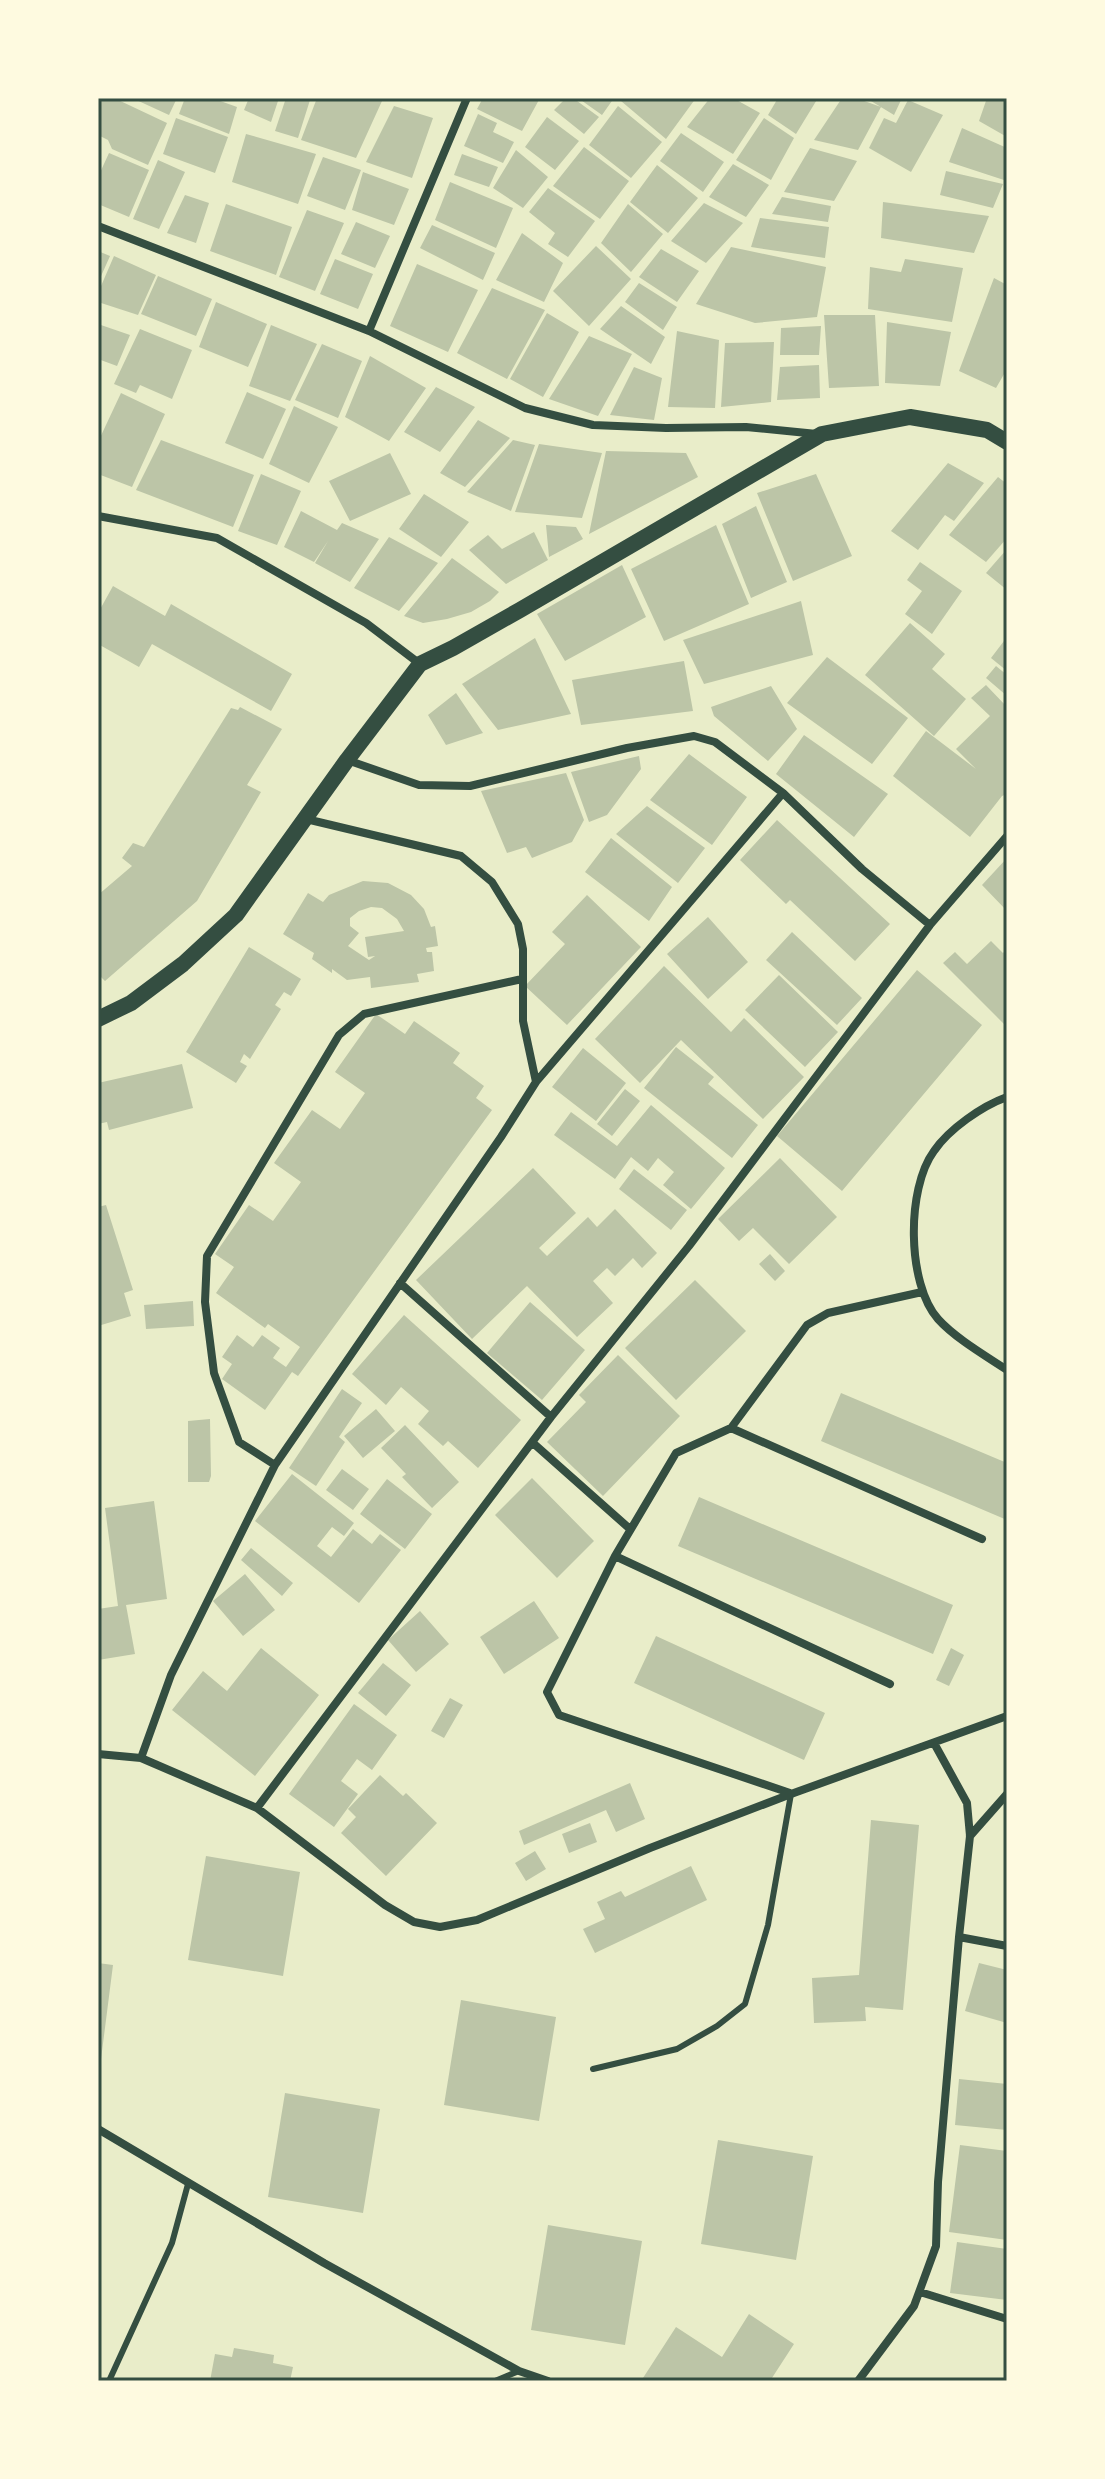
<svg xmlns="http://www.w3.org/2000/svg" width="1105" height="2479" font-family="'Work Sans',sans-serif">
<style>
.building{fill:#bcc5a7;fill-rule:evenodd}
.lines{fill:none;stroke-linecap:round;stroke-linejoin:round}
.service{stroke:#344e41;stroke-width:6}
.minor{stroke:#344e41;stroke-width:8}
.secondary{stroke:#344e41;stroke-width:16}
.neatline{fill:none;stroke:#344e41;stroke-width:3}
</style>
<rect width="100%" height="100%" fill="#e9edc9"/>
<path class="building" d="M98,98h16l53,25 -19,42 -36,-16 -4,-9 -10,-5z
M132,98h45l-8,17z
M185,98h27l25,9 -8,27 -50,-20z
M249,98h30l-8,24 -27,-12z
M286,98l24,2 -12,38 -23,-7z
M317,98h57l8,3 -26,57 -55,-18z
M483,98h57l-18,33 -45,-22z
M566,98h7l26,19 -15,17 -30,-24z
M578,98h36l-12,17z
M624,98h72l-30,41 -45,-38z
M710,98h23l27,15 -27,41 -46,-27z
M778,98h40l-22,36 -28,-19z
M842,98h14l25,9 -23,43 -44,-10z
M866,98h36l-8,17z
M987,98h20v39l-28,-16z
M908,100l35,15 -32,57 -42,-24 15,-30 12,5z
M394,106l39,12 -21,60 -46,-16z
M618,106l44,36 -31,36 -42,-33z
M478,114l19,9 -4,9 21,10 -11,21 -39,-17z
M547,117l32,24 -24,29 -30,-23z
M176,118l52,19 -13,36 -52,-19z
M764,118l30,20 -23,42 -35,-20z
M962,128l45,20v33l-58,-19z
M681,133l43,29 -21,30 -43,-31z
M246,134l70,20 -18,50 -66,-22z
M584,147l45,34 -29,38 -47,-33z
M810,148l47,13 -23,40 -50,-9z
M516,150l32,27 -25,31 -30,-20z
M109,153l40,17 -20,47 -31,-13v-27z
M462,154l36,13 -9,20 -35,-12z
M323,157l38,13 -16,40 -38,-14z
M158,160l27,12 -26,57 -26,-10z
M733,164l36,21 -23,32 -37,-20z
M657,165l41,33 -30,35 -38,-31z
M946,171l57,13 -10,24 -53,-13z
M363,172l46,17 -15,36 -42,-15z
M450,182l63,26 -17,40 -61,-28z
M548,188l47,33 -27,36 -20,-13 7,-11 -26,-21z
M185,195l24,8 -13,40 -29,-10z
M782,197l49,9 -3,16 -56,-8z
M883,202l106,14 -15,37 -93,-15z
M704,203l39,20 -37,40 -35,-22z
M226,204l66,23 -16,48 -66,-24z
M628,204l35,30 -32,38 -30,-29z
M307,210l37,13 -29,68 -36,-14z
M760,218l69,9 -4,31 -74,-11z
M356,222l34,14 -15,32 -34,-14z
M432,225l63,28 -12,27 -63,-32z
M522,233l41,30 -19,39 -48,-22z
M596,246l35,33 -42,47 -36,-35z
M731,247l95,20 -9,50 -62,6 -59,-19z
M661,249l38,22 -22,31 -38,-25z
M98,251l12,5 -12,27z
M114,256l42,19 -18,40 -40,-13v-9z
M335,259l38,15 -15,35 -38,-15z
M905,259l58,9 -11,54 -84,-13 2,-42 31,5z
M417,264l61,26 -30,62 -58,-26z
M158,276l54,23 -16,37 -55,-22z
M994,278l13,7v84l-11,19 -37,-17z
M639,283l38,24 -14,23 -38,-28z
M492,288l53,22 -38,69 -50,-26z
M216,302l51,22 -19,43 -49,-20z
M621,306l44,31 -14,27 -51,-35z
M547,313l32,19 -36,65 -33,-18z
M824,315h51l4,71 -50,2z
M887,322l64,10 -11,54 -55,-3z
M98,324l32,11 -13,31 -19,-7z
M271,325l46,19 -27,57 -41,-15z
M821,326l-2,29h-39l1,-27z
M140,329l52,21 -20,49 -32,-14 -4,8 -22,-9z
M677,331l42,9 -4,68 -47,-1z
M589,336l43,18 -34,62 -49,-17z
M774,342l-3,60 -50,5 4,-64z
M322,344l40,17 -24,57 -43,-18z
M370,356l56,32 -37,53 -44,-24z
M819,365l1,33 -43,2 3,-33z
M634,367l28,11 -8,42 -44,-5z
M436,387l39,20 -35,45 -36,-20z
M247,392l39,17 -23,50 -38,-16z
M121,393l44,21 -33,73 -34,-13v-32z
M294,406l44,21 -29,56 -40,-19z
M478,420l32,18 -45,49 -25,-14z
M161,440l93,35 -21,52 -97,-37z
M513,440l22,5 -24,66 -44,-19z
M539,444l63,9 -20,65 -67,-6z
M606,451l80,2 12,24 -109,57z
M390,453l21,41 -61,27 -21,-40z
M948,463l36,20 -30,38 -9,-6 -27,35 -27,-19z
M261,474l40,17 -24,54 -39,-14z
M816,474l36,82 -59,25 -36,-88z
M998,477l9,7v54l-21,24 -37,-27z
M424,494l45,28 -28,35 -42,-28z
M756,506l31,76 -36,16 -29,-74z
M301,511l36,19 5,-7 37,16 -29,43 -35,-19 13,-22 -14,21 -30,-15z
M546,525l30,2 7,12 -34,18z
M716,525l33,79 -85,37 -33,-72z
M534,532l14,28 -42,24 -37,-34 19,-15 14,14z
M389,537l49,26 -39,48 -45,-23z
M1007,549v41l-21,-17z
M452,558l47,34 -9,9 -19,11 -24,7 -24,4 -19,-7z
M920,562l42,29 -30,43 -27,-20 17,-23 -15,-11z
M622,565l24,52 -81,44 -28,-47z
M113,586l52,30 6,-12 121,70 -21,37 -119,-67 -13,23 -41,-23v-31z
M801,601l12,54 -109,29 -21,-44z
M910,623l35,31 -13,15 34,30 -32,37 -69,-61z
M1007,637v34l-16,-13z
M535,638l36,76 -73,16 -36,-46z
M827,657l81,61 -36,46 -85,-61z
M684,661l9,50 -112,14 -9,-45z
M996,666l11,9v21l-21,-18z
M986,685l21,22v87l-5,2 -32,41 -77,-61 33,-45 50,38 -20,-20 34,-33 -19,-18z
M771,686l26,43 -29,32 -54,-45 -3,-9z
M456,693l27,40 -37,12 -18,-30z
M240,707l42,22 -35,56 14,7 -64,109 -92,80 -7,-7v-79l34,-29 -10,-8 11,-15 11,4 87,-139 7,2z
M804,735l84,59 -34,43 -78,-63z
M689,754l58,43 -35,48 -62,-45z
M639,756l2,13 -34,46 -18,7 -18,-50z
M566,773l18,47 -12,22 -40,16 -6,-11 -19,6 -26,-62z
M647,806l58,42 -27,35 -62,-49z
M777,820l113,104 -35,37 -65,-61 -4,4 -46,-44z
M611,838l61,49 -23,34 -64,-49z
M1007,858v53l-25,-26z
M363,881l25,2 23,12 13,14 7,18 4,-1 3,20 -12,2 1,4h5l2,19 -17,3 2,8 -48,6 -1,-11 -23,3 -15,-11v4l-20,-14 2,-6 -31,-19 25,-41 15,9 6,-7zM371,907l11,1 15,11 7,12 -39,6 3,20 7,-1 -6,4 -21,-14 11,-13 -9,-7v-8l9,-7z
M587,895l54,52 -74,78 -42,-39 40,-42 -13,-12z
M708,917l40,45 -40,37 -41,-45z
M792,932l70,66 -25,27 -71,-65z
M991,941l12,12 4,-4v78l-64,-64 12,-11 12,12z
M249,947l52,32 -10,17 -7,-4 -9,13 6,4 -31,50 -6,-5 -4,8 7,4 -11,17 -50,-31z
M664,966l67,66 13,-14 60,59 -41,42 -82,-79 -41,43 -45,-44z
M917,970l65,55 -140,166 -65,-55z
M779,975l59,57 -33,35 -60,-57z
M376,1014l29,20 9,-13 46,32 -7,10 31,23 -8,12 16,12 -194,266 -6,-4 -27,38 -43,-31 10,-15 -10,-7 15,-22 16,12 9,-12 18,13 -7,10 13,9 14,-20 -32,-23 -3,4 -49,-35 18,-26 -19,-13 34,-49 24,16 28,-39 -27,-19 38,-53 28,19 25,-36 -30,-21z
M676,1047l38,30 -6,7 50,41 -26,33 -88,-70z
M583,1048l43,35 -30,38 -44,-34z
M182,1064l11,44 -84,22 -2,-8 -9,2v-41z
M625,1089l15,12 -28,35 -15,-12z
M651,1105l74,63 -34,41 -28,-24 11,-13 -16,-14 -10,13 -17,-14 -16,22 -61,-44 17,-23 46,34z
M780,1158l57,59 -48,47 -36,-36 -14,13 -21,-22z
M533,1168l43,45 -37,35 8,8 41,-39 9,10 18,-18 42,44 -15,15 -9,-10 -18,18 -8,-8 -14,13 20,22 -36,34 -50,-51 -55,53 -56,-59z
M634,1169l53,41 -16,20 -52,-41z
M106,1205l27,85 -9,3 7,23 -33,10v-119z
M770,1254l15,17 -10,10 -16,-17z
M695,1280l51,51 -70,69 -51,-52z
M193,1301l1,25 -48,3 -2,-24z
M530,1302l55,48 -43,50 -55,-47z
M404,1315l117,105 -43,48 -30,-27 -5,5 -25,-22 11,-13 -28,-24 -15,18 -34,-31z
M618,1355l62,61 -77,80 -56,-54 39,-40 -7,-7z
M342,1389l20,14 -23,34 6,5 -29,44 -27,-18z
M841,1393l166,70v57l-186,-79z
M376,1409l19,22 -32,27 -19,-22z
M210,1419l1,57 -2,6h-21v-61z
M405,1425l54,57 -27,26 -30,-31 4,-3 -25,-26z
M342,1469l27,20 -16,21 -27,-20z
M292,1474l62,49 -10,13 -12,-9 -15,19 14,11 22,-28 19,15 8,-10 21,16 -42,53 -104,-82z
M532,1478l62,63 -37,37 -62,-63z
M387,1479l45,35 -27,35 -45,-35z
M699,1497l254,108 -20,49 -255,-108z
M154,1501l13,98 -41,6 9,49 -37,6v-51l20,-3 -13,-98z
M251,1548l42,35 -11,13 -41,-36z
M245,1574l30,36 -32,26 -30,-35z
M534,1601l25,37 -55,36 -24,-37z
M420,1611l29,33 -33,28 -28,-32z
M656,1636l169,77 -21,47 -170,-77z
M261,1648l58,47 -64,81 -83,-66 31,-39 24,20z
M951,1648l13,7 -15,31 -13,-6z
M383,1663l28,22 -25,31 -28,-23z
M450,1698l13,7 -19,33 -13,-7z
M354,1704l43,31 -25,35 -15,-11 -16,22 17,13 -24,33 -45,-33z
M380,1775l23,21 3,-3 31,30 -51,53 -45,-43 15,-16 -8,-8z
M630,1783l15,36 -29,13 -10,-22 -82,35 -5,-14z
M871,1820l48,5 -16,185 -38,-3 1,14 -52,2 -2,-45 47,-3z
M590,1823l7,19 -28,11 -7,-19z
M535,1851l11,18 -20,12 -11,-18z
M206,1856l94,16 -17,104 -95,-16z
M691,1866l16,34 -112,53 -12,-24 22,-10 -8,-17 24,-11 4,6z
M98,1963l15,2 -13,102h-2z
M979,1963l28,7v53l-42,-12z
M461,2000l95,17 -17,104 -95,-16z
M959,2079l48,5v46l-52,-5z
M285,2093l95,16 -17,104 -95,-16z
M718,2140l95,16 -17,104 -95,-16z
M960,2145l47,6v89l-58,-8z
M548,2225l94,16 -17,104 -94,-15z
M957,2242l50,7v51l-57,-7z
M749,2314l45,30 -24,37h-123l-4,-3 33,-51 46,30z
M234,2348l40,7 -1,8 20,4 -3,14h-80l5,-27 17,3z"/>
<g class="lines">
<path class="service" d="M593,2069l84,-20 40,-23 28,-22 23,-79 23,-131
M109,2381l63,-138 16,-59
M495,2381l24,-10"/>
<path class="minor" d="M98,226l271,105 156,77 68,17 73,3 80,-1 71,7
M369,331l98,-233
M98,516l119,22 149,85 54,41
M347,760l72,25 51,1 157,-38 67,-12 21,6 68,51 79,76 68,56
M536,1082l247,-289
M1007,1097c-25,9 -58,32 -73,54 -28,38 -27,133 4,168 17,19 48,37 69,51
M400,1283l151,134
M731,1428l251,111
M533,1443l97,86
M275,1465l-36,-23 -25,-69 -9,-71 2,-46 132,-221 25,-21 158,-35
M615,1556l275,128
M98,1754l43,4 116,50 128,97 29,17 26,5 37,-7 173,-72 141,-54 216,-78
M141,1758l30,-83 104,-210 226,-328 35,-55 -13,-61v-72l-5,-25 -26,-42 -31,-26 -155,-37
M790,1793l-231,-78 -12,-23 68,-136 61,-103 55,-25 76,-103 21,-12 94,-21
M257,1808l294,-391 138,-171 241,-321 77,-89
M970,1836l37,-42
M959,1937l48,9
M98,2129l226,134 195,108 29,10
M920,2292l87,27
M858,2381l56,-75 22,-60 2,-64 21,-245 11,-101 -3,-33 -33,-60"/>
<path class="secondary" d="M98,1019l33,-16 52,-39 53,-49 111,-155 73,-96 33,-16 67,-38 302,-176 88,-17 77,13 20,12"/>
</g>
<rect width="1105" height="2479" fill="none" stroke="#fefae0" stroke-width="200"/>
<rect x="100" y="100" width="905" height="2279" class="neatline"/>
</svg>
